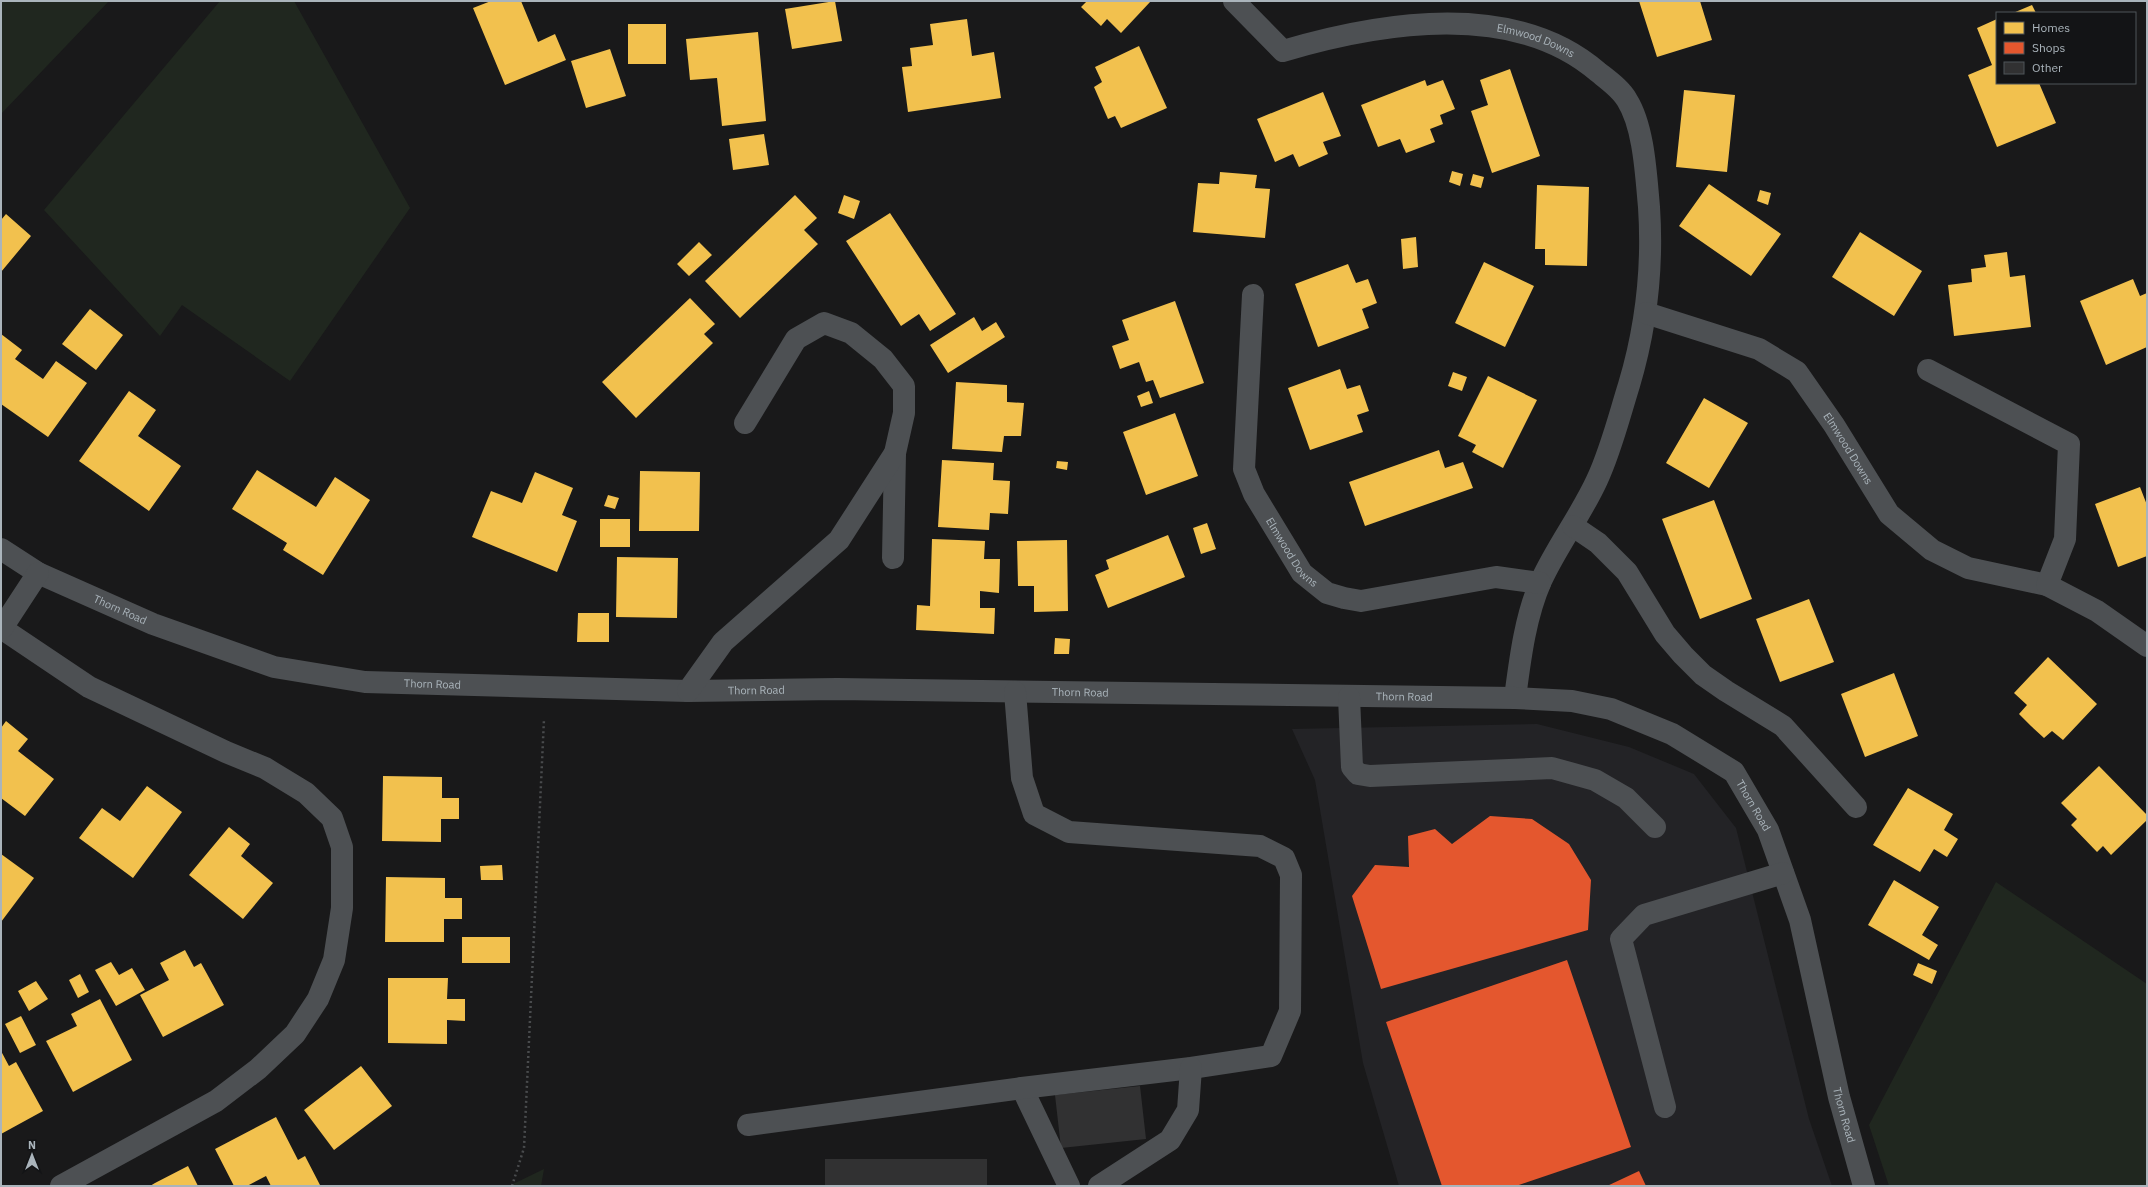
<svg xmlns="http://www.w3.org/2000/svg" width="2148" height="1187" font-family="'IBM Plex Sans',sans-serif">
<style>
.built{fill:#232326}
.green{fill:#20271f}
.homes{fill:#f2c14e}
.shops{fill:#e4572e}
.building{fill:#313132}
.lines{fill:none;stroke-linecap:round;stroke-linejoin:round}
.path{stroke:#494b4d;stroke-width:2.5;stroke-dasharray:2 3;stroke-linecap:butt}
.minor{stroke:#4d5053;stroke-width:22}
.labels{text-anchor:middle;stroke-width:4;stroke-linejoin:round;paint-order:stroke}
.street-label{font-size:11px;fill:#aab4bb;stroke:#131416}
</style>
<rect width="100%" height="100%" fill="#19191a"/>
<path class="built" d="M1537,724l92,23 65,27 42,54 73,291 23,67h-433l-36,-123 -48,-283 -23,-51z"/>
<path class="green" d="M1,1h108l-108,113z
M220,1h74l116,207 -120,173 -108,-76 -22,31 -116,-126z
M1996,882l151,102v202h-258l-20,-61z
M544,1169l-3,17h-32z"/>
<path class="homes" d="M491,1h30l17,41 17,-8 11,26 -61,25 -32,-77z
M835,1l7,40 -50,8 -7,-40z
M1087,1h64l-30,32 -14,-14 -6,7 -20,-19z
M1639,1h61l12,39 -55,17z
M2032,5l4,8h-23z
M967,19l5,37 22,-4 7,46 -93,14 -6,-45 10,-1 -2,-18 23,-3 -3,-21z
M1997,19v64h42l17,40 -59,24 -29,-72 24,-10 -15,-37z
M628,24h38v40h-38z
M758,32l8,89 -44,5 -5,-48 -27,2 -4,-41z
M1139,46l28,62 -46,20 -6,-12 -7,3 -14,-32 8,-5 -7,-15z
M610,49l16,47 -40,12 -15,-47z
M1510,69l30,87 -48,17 -21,-62 17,-6 -8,-25z
M1425,80l2,6 16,-6 12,29 -15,6 3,9 -13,5 5,13 -29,11 -6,-14 -22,8 -17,-42z
M1684,90l51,5 -8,77 -51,-5z
M1323,92l18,44 -18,6 5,12 -29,13 -6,-13 -18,8 -18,-43z
M764,134l5,31 -36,5 -4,-31z
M1452,171l11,3 -3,12 -11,-4z
M1220,172l37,3 -2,13 15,1 -5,49 -72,-6 5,-49 21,1z
M1473,174l11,3 -3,11 -11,-3z
M1709,184l72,50 -30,42 -72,-50z
M1537,185l52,2 -2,79 -42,-1v-16h-10z
M1760,190l11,3 -3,12 -11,-4z
M795,195l22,23 -13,12 14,14 -78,74 -35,-37z
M844,195l16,6 -6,18 -16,-6z
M890,213l66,101 -26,17 -11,-17 -18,12 -55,-85z
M6,214l25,22 -30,36v-52z
M1860,232l62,39 -28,45 -62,-39z
M1416,237l2,30 -15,2 -2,-30z
M699,242l13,13 -23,21 -12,-12z
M2007,252l3,25 15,-2 6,52 -77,9 -6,-51 24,-3 -1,-13 15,-2 -2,-12z
M1484,262l50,24 -29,61 -50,-24z
M1348,264l8,19 12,-4 9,24 -15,6 7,19 -51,19 -23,-63z
M2133,279l7,17 7,-3v54l-41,18 -26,-64z
M690,298l25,26 -11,10 9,9 -77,75 -34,-36z
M1175,301l29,82 -44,15 -7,-18 -7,2 -7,-20 -19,7 -8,-23 17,-6 -7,-20z
M90,309l33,26 -27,35 -34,-26z
M974,317l8,14 14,-9 9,15 -57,36 -18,-28z
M1,334l21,16 -7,9 28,20 13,-18 31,22 -39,54 -47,-33z
M1340,369l7,20 13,-4 9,26 -12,4 6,17 -53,18 -22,-62z
M1453,372l14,5 -5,14 -14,-5z
M1488,376l49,24 -34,68 -31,-16 4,-7 -18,-9z
M956,382l51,3v17l17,1 -3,33h-17l-2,16 -50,-3z
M129,391l27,19 -18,26 43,30 -32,45 -70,-50z
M1149,391l4,12 -12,4 -4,-11z
M1704,398l44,25 -39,65 -43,-25z
M1175,413l23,63 -52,19 -23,-63z
M1439,450l6,18 18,-6 10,26 -108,38 -16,-44z
M942,460l52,3 -1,17 17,1 -2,33 -18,-1 -1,17 -51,-3z
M1057,461l11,1 -1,8 -11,-2z
M257,470l59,37 19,-30 35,23 -47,75 -40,-25 4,-7 -55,-34z
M640,471l60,1 -1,59h-60z
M535,472l38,16 -11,27 15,6 -20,51 -85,-35 19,-46 31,12z
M2140,487l7,18v51l-29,11 -23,-63z
M608,495l11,3 -4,11 -11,-3z
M1714,500l38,99 -52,20 -38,-100z
M600,519h30v28h-30z
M1207,523l9,26 -15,5 -8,-26z
M1168,535l17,42 -77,31 -13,-33 14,-6 -3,-9z
M932,539l53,2 -1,18h16l-1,34 -19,-2v17h15l-1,26 -78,-4 1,-25 13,1z
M1067,540l1,71 -34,1v-26h-16l-1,-45z
M617,557l61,1 -1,60 -61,-1z
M1809,599l25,63 -54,20 -24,-63z
M578,613h31v29h-32z
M1055,638l15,1 -1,15h-15z
M2048,657l49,47 -34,36 -11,-9 -8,7 -13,-12 -12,-12 8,-9 -13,-12z
M1894,673l24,63 -53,21 -24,-63z
M6,721l22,18 -10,12 36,28 -29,37 -24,-18v-70z
M2099,766l48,49v5l-36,35 -8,-9 -6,6 -26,-27 6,-6 -16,-16z
M383,776l59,1v21h17v21h-18v23l-59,-1z
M147,786l35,26 -49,66 -54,-40 23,-30 18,13z
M1908,788l45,26 -9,16 14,9 -11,18 -13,-8 -14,23 -47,-27z
M229,827l21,17 -9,12 32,27 -30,36 -54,-44z
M1,854l33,24 -33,44z
M502,865l1,15h-22l-1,-14z
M386,877l59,1v20h17v21h-18v23h-59z
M1894,880l45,27 -17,28 16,10 -9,15 -61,-35z
M462,937h48v26h-48z
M185,950l9,17 7,-4 23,42 -61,32 -23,-42 29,-15 -9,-17z
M111,962l8,13 13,-7 13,22 -29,16 -21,-36z
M1918,963l19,8 -5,13 -19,-9z
M80,974l9,18 -11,6 -9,-18z
M388,978h60l-1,21h18v22l-18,-1v24l-59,-1z
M36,981l12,18 -19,12 -11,-20z
M100,999l32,61 -59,32 -27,-51 31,-15 -6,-12z
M21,1016l15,29 -16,8 -15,-29z
M1,1051l8,15 7,-4 27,49 -42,23z
M361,1066l31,40 -58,44 -30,-40z
M276,1117l22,43 7,-4 15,29 -49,1 -5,-10 -19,10h-13l-19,-37z
M188,1166l10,20h-48l5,-3z"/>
<path class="shops" d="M1490,816l42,3 37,25 22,36 -3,50 -207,59 -29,-93 23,-31 34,2 -1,-31 27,-7 17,15z
M1567,960l64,187 -115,39h-74l-56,-164z
M1639,1171l7,15h-39z"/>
<path class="building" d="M1140,1086l6,53 -85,9 -6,-53z
M825,1159h162v27h-162z"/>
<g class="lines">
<path class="path" d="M512,1186l12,-38 20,-429"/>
<g class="minor">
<path id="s1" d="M1234,1l49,50c98,-29 232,-51 315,21 10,8 23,17 29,28 17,27 19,75 22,107 4,60 -3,121 -20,178 -10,32 -18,65 -32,95 -16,35 -40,66 -56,101 -16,36 -21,79 -26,117"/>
<path id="s2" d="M1253,295l-9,174 10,25 48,79 25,20 17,5 17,3 135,-24 44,6"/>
<path id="s3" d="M1646,313l113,36 38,23 37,53 55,89 43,36 36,18 79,17"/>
<path d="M1928,370l141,74 -4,95 -18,46 50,26 50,35"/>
<path d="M1573,526l25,17 29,29 38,62 18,21 20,20 23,16 57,35 73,81"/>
<path id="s4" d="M1,549l37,24 115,51 121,43 91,15 323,9 149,-2 678,9 57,3 39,8 61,25 62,38 34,58 32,90 39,177 25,89"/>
<path d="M893,558l2,-105"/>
<path d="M1,628l88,59 137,65 39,16 41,25 26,25 10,29v61l-8,52 -16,39 -23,35 -37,35 -42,32 -155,85"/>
<path d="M2,628l36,-55"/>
<path d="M688,691l35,-49 116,-102 56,-87 9,-40v-27l-21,-27 -32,-26 -27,-10 -28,16 -51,84"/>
<path d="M1349,697l3,70 6,7 12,2 182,-8 43,12 31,18 29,29"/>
<path d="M1022,1088l47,98"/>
<path d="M1665,1107l-44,-168 23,-24 139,-42"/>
<path d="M748,1125l274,-37 169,-20 80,-12 19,-45 1,-136 -7,-17 -24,-12 -191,-14 -35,-18 -12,-36 -7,-86"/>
<path d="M1099,1186l71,-46 18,-30 3,-42"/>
</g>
</g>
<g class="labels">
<g class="street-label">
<text dy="4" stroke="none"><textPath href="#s1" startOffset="328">Elmwood Downs</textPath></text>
<text dy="4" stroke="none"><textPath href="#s3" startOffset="255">Elmwood Downs</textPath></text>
<text dy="4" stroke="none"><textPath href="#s2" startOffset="271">Elmwood Downs</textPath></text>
<text dy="4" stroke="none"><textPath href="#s4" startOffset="134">Thorn Road</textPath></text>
<text dy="4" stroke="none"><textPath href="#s4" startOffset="458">Thorn Road</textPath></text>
<text dy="4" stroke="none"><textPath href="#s4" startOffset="782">Thorn Road</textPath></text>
<text dy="4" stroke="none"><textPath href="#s4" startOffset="1106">Thorn Road</textPath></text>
<text dy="4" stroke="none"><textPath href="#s4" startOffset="1430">Thorn Road</textPath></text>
<text dy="4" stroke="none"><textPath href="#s4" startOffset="1815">Thorn Road</textPath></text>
<text dy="4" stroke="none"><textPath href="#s4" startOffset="2139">Thorn Road</textPath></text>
</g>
</g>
<rect width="2148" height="1187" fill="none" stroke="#aab4bb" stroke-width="4"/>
<rect x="1996" y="12" width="140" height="72" fill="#131416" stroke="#4f5458"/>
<rect x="2004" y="22" width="20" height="12" fill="#f2c14e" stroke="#4f5458"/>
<text x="2032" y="32" font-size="12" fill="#aab4bb">Homes</text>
<rect x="2004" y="42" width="20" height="12" fill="#e4572e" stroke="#4f5458"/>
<text x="2032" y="52" font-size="12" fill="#aab4bb">Shops</text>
<rect x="2004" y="62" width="20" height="12" fill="#313132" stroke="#4f5458"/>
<text x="2032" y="72" font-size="12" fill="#aab4bb">Other</text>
<g transform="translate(32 1155)" stroke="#131416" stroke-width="3" paint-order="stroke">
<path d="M0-3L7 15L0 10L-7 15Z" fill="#aab4bb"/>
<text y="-6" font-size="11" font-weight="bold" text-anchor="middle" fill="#aab4bb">N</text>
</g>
</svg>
